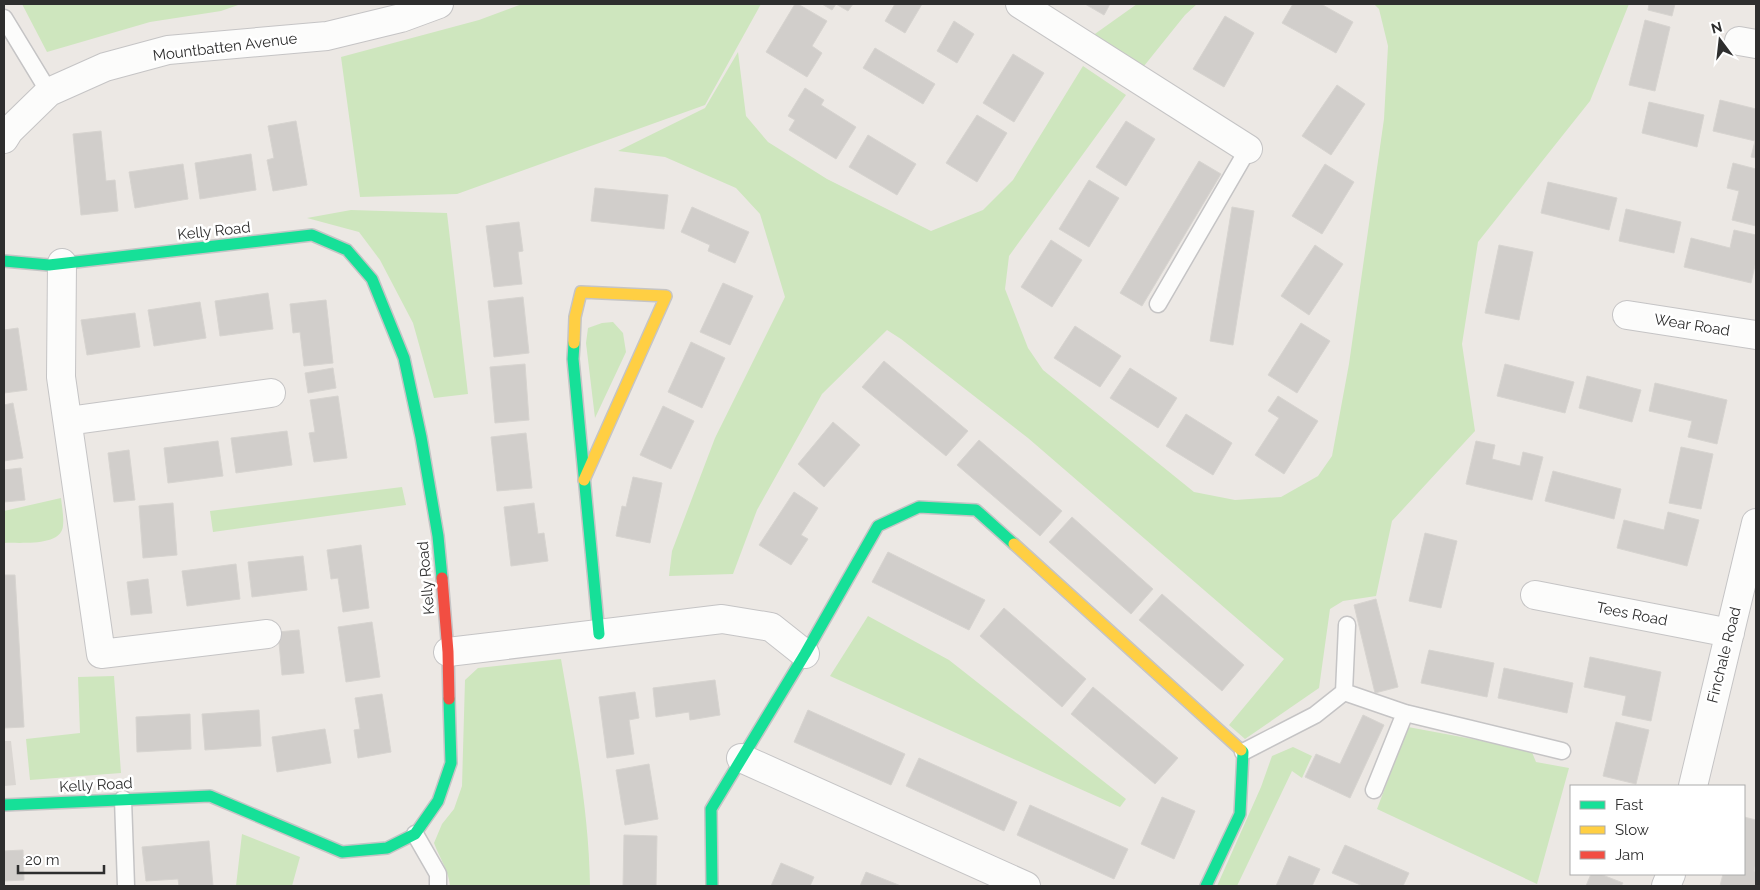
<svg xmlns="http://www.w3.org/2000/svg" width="1760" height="890" font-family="Raleway,sans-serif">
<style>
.green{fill:#cee6be}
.plaza{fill:#dad6d2}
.building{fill:#d1cecb;stroke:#d7d4d0}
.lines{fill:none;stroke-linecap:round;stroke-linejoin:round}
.lane-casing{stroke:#c5c4c5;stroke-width:19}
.street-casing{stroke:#c5c4c5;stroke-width:30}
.fast-casing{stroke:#c5c4c5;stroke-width:14}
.slow-casing{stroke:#c5c4c5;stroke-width:14}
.jam-casing{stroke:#c5c4c5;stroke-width:14}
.lane{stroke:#fcfcfb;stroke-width:16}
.street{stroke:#fcfcfb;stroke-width:28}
.fast{stroke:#16e098;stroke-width:11}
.slow{stroke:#ffcf43;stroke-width:11}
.jam{stroke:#f24e42;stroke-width:11}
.labels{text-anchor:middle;stroke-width:5;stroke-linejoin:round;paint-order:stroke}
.street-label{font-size:15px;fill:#2e2e2e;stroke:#fff}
</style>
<rect width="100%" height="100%" fill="#ece8e4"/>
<path class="green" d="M22,4h219l-20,7 -71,11 -103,30z
M522,4h239l-56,101 -248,89 -97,3 -19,-140 138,-37z
M1137,4h60l-12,11 -41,51 -52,-30z
M1374,4h255l-39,97 -112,141 -16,102 13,87 -83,90 -16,75 -33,5 -13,8 -11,79 -74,51 -16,-14 55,-66 -256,-221 -127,-99 -14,-9 -65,64 -65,116 -24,64 -64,2 3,-25 43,-113 70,-141 -25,-83 -24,-26 -71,-31 -47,-6 87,-43 33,-56 8,64 22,26 59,37 104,52 52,-21 30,-30 70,-114 43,29 -117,161 -4,33 23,59 15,22 151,122 41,8 46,-3 37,-21 14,-20 17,-92 35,-245 4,-73 -9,-37z
M351,210l96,3 21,181 -34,4 -21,-75 -33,-63 -21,-28 -52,-14z
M613,322l10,11 3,19 -31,66 -9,-75 2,-15 14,-5z
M402,487l4,18 -193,27 -3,-21z
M61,498c1,9 3,19 2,28 -2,21 -43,16 -59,17v-32z
M868,616l81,44 177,139 -6,8 -290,-131z
M561,659c13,75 28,151 29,227h-140c-1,-15 -11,-29 -16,-43l8,-19 12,-15 8,-23 3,-106 13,-12z
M114,676l7,97 -91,7 -4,-41 54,-6 -2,-56z
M1408,727l123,23 5,12 33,6 -32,116 -160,-75z
M1293,747l19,9 -10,22 -10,-7 -55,115h-20l44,-99 11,-31z
M242,834l58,23 -8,29h-56z"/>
<path class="plaza" d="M4,741h7l5,44 -12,1z"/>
<path class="building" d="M795,4h3l29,17 -15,25 10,7 -15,24 -41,-25z
M822,4h31l-5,7 -12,-7 -4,6z
M895,4h27l-17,29 -20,-12z
M1085,4h25l-6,11z
M1293,4h28l32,18 -17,31 -54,-30z
M1649,4h26l-3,12 -24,-6z
M1225,16l29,17 -30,54 -31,-18z
M1645,20l25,7 -15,64 -26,-6z
M954,21l20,13 -17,29 -20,-12z
M875,48l60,36 -12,20 -60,-36z
M1013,54l31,19 -30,49 -31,-19z
M1337,85l28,19 -34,51 -29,-19z
M805,88l19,12 -3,5 35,22 -20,32 -47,-29 6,-10 -7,-4z
M1720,100l36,9v49l-5,-1 4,-16 -42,-10z
M1649,102l55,13 -7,32 -55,-14z
M977,115l30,18 -30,49 -31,-19z
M296,121l11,64 -34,6 -6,-31 7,-2 -6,-32z
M1126,121l29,18 -29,47 -30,-19z
M101,131l5,50 9,-1 3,31 -37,4 -8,-81z
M868,135l48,29 -19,31 -48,-28z
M251,154l5,36 -56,9 -5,-36z
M1199,161l22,13 -79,132 -22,-13z
M1733,163l23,6v57l-24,-6 7,-29 -12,-3z
M183,164l5,35 -53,9 -6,-36z
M1325,164l29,18 -32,52 -30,-18z
M1089,180l30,18 -30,49 -30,-18z
M1548,182l69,16 -8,32 -68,-17z
M595,188l73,7 -4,34 -73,-8z
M692,207l57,25 -14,31 -27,-12 2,-6 -29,-13z
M1232,207l22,4 -21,134 -23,-4z
M1626,209l55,13 -7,31 -55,-12z
M519,222l4,29 -5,1 4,32 -28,3 -8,-61z
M1734,230l22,5v26l-5,22 -67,-16 7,-29 39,10z
M1051,240l31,20 -30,47 -31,-20z
M1315,245l28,19 -34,51 -28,-19z
M1499,245l34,7 -14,68 -34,-7z
M723,283l30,13 -23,49 -30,-13z
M268,293l5,36 -53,7 -5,-35z
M523,297l6,56 -35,4 -6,-56z
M326,300l7,63 -29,3 -4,-34 -7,1 -3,-29z
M200,302l6,36 -52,8 -6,-36z
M135,313l5,34 -53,8 -6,-35z
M1301,323l29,18 -33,52 -29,-18z
M1075,326l46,30 -21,31 -46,-29z
M18,328l9,62 -23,3v-63z
M691,342l34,16 -23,50 -34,-16z
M884,361l84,70 -22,25 -84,-69z
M525,364l4,56 -34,3 -5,-56z
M1505,364l69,18 -9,31 -68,-17z
M333,368l3,20 -28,5 -3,-20z
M1130,368l47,30 -19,30 -48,-30z
M1587,376l54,14 -9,32 -53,-14z
M1655,383l72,17 -10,44 -29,-7 4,-16 -43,-10z
M338,396l9,62 -33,4 -5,-29 6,-1 -5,-32z
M1278,396l40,25 -34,53 -29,-19 24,-37 -11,-7z
M13,403l10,55 -19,3v-56z
M663,406l31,15 -23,48 -31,-14z
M1186,414l46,29 -19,32 -47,-29z
M833,422l27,23 -36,42 -26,-23z
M287,431l5,34 -56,8 -5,-35z
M526,433l6,55 -35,3 -6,-54z
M979,440l83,71 -22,25 -83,-71z
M218,441l5,35 -55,7 -4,-35z
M1476,441l19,4 -3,14 28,7 3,-14 20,5 -11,43 -66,-16z
M1681,447l32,7 -12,55 -32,-6z
M129,450l6,50 -21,2 -6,-49z
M21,468l4,32 -21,2v-32z
M1553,471l68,18 -7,30 -69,-18z
M633,477l29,6 -12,60 -34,-7 6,-30 4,1z
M794,492l24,16 -17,27 7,4 -17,26 -32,-20z
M173,503l4,52 -34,3 -4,-52z
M534,503l4,31 6,-1 4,28 -37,5 -7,-59z
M1668,512l31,8 -12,46 -70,-18 7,-28 40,10z
M1072,517l81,72 -22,25 -82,-72z
M1425,533l32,8 -16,67 -32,-7z
M361,545l8,63 -26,4 -5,-34 -7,1 -4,-29z
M888,552l97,48 -16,30 -97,-48z
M303,556l4,34 -55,7 -4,-35z
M236,564l4,35 -53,7 -5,-35z
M4,575h11l9,152 -20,1z
M148,579l4,34 -21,2 -4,-33z
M1162,594l82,71 -22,26 -83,-71z
M1376,599l22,88 -23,6 -21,-88z
M1004,608l82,71 -24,28 -82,-71z
M372,622l8,55 -34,5 -8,-55z
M299,630l5,43 -22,2 -4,-43z
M1429,650l65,13 -7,34 -66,-14z
M1590,657l71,15 -10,49 -29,-6 4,-19 -42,-9z
M1504,668l69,15 -6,30 -69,-15z
M715,680l5,35 -30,5 -1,-8 -33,5 -3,-29z
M1093,687l85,71 -23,26 -84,-70z
M635,692l4,26 -10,2 5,34 -27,4 -8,-61z
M382,694l9,58 -33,6 -4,-28 6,-1 -5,-31z
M259,710l2,36 -56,4 -3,-36z
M808,710l97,44 -14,31 -97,-43z
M190,714l1,35 -54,3 -1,-35z
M1363,715l21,10 -34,73 -45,-21 11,-23 24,10z
M1616,722l33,8 -13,54 -33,-8z
M325,729l6,34 -54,9 -5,-35z
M919,758l98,44 -13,29 -98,-45z
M649,764l9,55 -33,6 -9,-55z
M1162,797l33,14 -21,48 -33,-15z
M1030,805l98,44 -14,30 -97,-44z
M1744,817l12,3v43l-2,8 2,1v14h-36l3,-12h21z
M624,835l33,1 -1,50h-33z
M209,841l4,45h-34l-1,-7 -32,2 -4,-34z
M1345,845l64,28 -6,13h-40l-31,-13z
M23,850l1,30 -20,1v-30z
M1289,856l31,13 -8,17h-36z
M781,863l33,14 -4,9h-39z
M866,872l35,14h-41z
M1591,874h9l23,9 -2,3h-35z"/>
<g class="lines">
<defs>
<path id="lane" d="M4,18l45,74
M1158,304l90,-155
M1344,692l61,21 157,38
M1243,752l72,-37 29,-23 3,-67
M1374,790l31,-77
M123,799l3,87
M415,834l23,40v12"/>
<path id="street" d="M1020,4l228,145
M1739,41l17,3
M4,139l5,-8 40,-39 56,-25 63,-17 159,-14 74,-18 38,-14
M62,263l-1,114 40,277 166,-20
M1627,315l129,20
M68,421l203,-28
M1535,595l195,38
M448,652l274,-33 49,8 34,27
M741,758l285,128
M1693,786l63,-263
M1666,886l5,-12"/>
<path id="fast" d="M4,261l45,4 263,-30 35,15 25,29 32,79 17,79 17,99 4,42
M574,343l-1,16 26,275
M4,805l206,-9 132,56 45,-4 28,-14 23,-33 13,-38 -2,-64
M712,886l-1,-77 94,-155 73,-128 41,-19 57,3 38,34
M1206,886l34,-72 3,-62 -2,-2"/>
<path id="slow" d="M574,343l1,-26 6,-25 85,4 -82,184
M1014,544l227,206"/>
<path id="jam" d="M442,578l6,74 1,47"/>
</defs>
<use href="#lane" class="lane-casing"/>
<use href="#street" class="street-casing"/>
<use href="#fast" class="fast-casing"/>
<use href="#slow" class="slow-casing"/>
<use href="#jam" class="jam-casing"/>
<use href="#lane" class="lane"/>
<use href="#street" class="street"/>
<use href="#fast" class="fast"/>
<use href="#slow" class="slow"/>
<use href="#jam" class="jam"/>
</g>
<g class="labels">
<g class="street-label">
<text transform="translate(225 47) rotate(-7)" y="5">Mountbatten Avenue</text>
<text transform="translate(214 231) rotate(-6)" y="5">Kelly Road</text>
<text transform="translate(1692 325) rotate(9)" y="5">Wear Road</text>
<text transform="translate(426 578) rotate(-95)" y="5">Kelly Road</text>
<text transform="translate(1632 614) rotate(11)" y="5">Tees Road</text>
<text transform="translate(1724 655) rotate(-76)" y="5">Finchale Road</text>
<text transform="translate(96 785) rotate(-3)" y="5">Kelly Road</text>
</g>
</g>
<rect width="1760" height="890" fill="none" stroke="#2e2e2e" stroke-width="10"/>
<rect x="1570" y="785" width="175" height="90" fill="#ffffff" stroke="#ababab"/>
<rect x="1580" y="801" width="25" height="8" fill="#16e098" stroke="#ababab"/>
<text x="1615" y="810" font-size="15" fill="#2e2e2e">Fast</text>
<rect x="1580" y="826" width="25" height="8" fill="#ffcf43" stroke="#ababab"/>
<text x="1615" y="835" font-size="15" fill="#2e2e2e">Slow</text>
<rect x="1580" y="851" width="25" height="8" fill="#f24e42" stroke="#ababab"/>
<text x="1615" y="860" font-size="15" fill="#2e2e2e">Jam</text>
<g transform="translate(1720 40) rotate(345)" stroke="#ffffff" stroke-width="4" paint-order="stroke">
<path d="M0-4L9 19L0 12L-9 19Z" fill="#2e2e2e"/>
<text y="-8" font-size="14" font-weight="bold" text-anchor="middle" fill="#2e2e2e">N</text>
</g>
<path d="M18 865v8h86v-8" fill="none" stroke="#2e2e2e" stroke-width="2.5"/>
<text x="25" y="865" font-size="15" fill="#2e2e2e" stroke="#ffffff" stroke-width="4" paint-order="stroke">20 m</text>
</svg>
